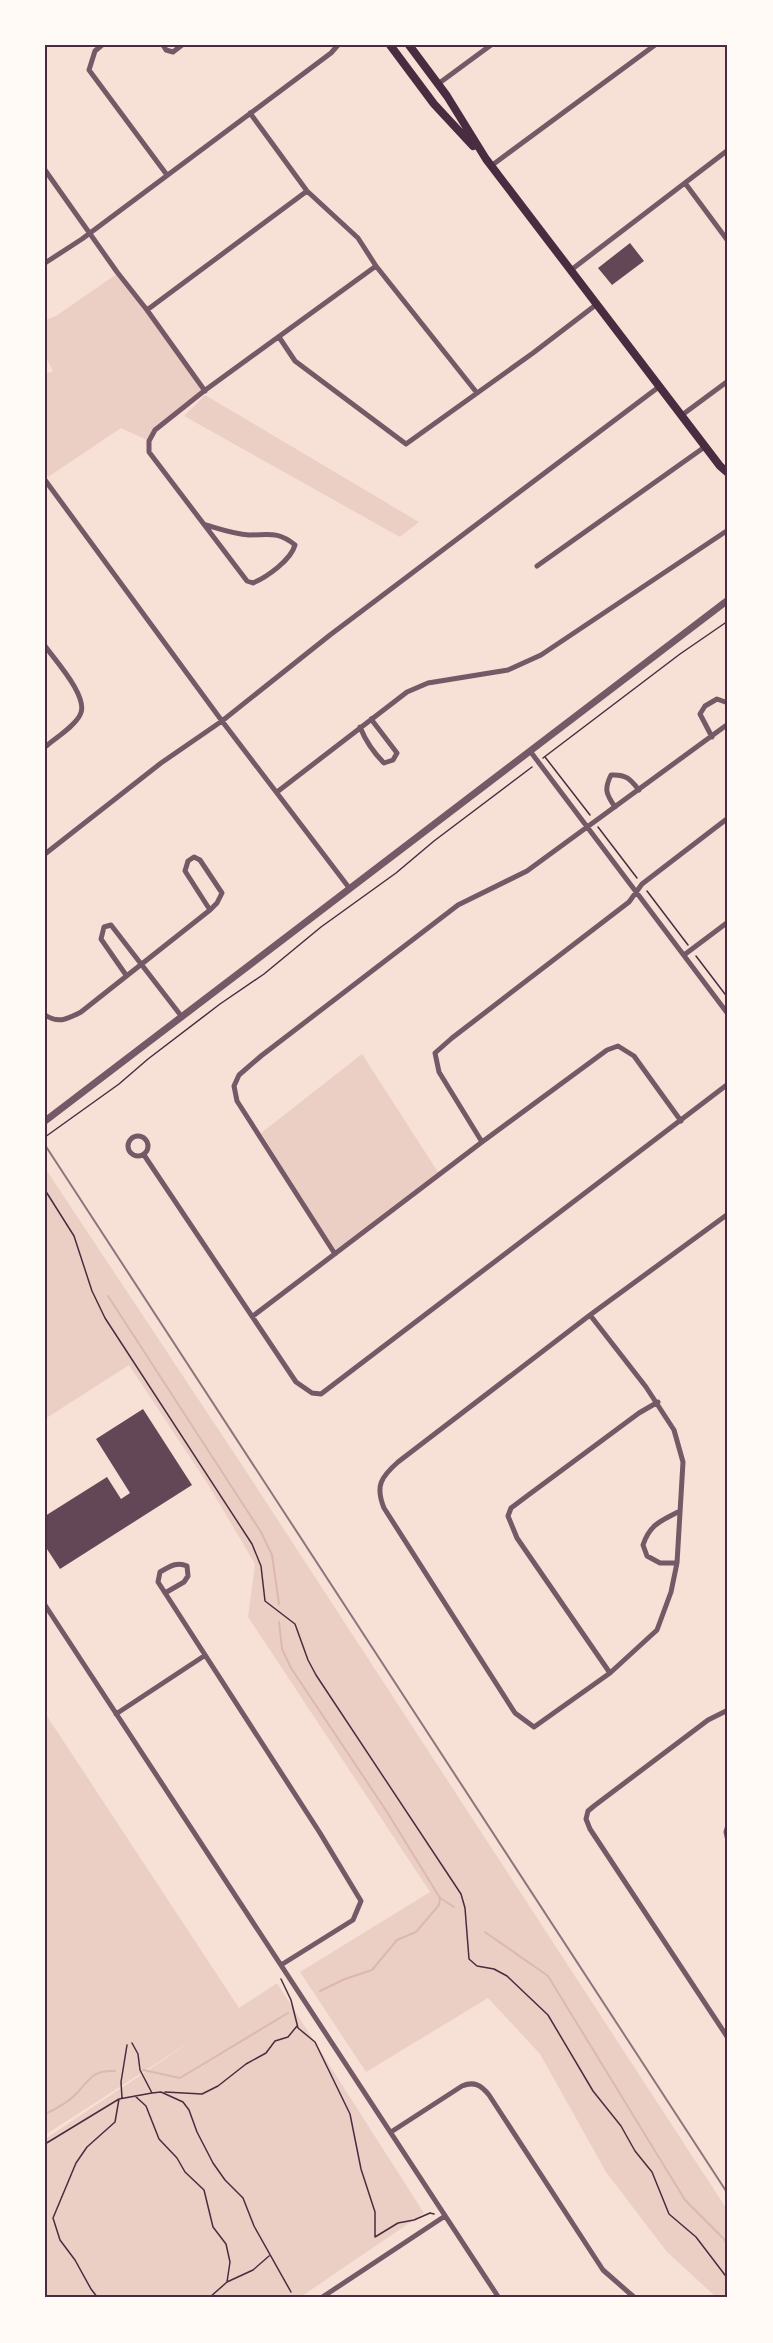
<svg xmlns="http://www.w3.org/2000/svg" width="773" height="2343" font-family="'Titillium Web',sans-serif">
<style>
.green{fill:#ebcfc5}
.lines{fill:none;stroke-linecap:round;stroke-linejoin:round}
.stream{stroke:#dcb8b0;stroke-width:2}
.building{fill:#644757}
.path{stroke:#4a2c40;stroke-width:1.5}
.minor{stroke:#755966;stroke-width:5}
.tertiary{stroke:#755966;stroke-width:7}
.primary{stroke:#4a2c40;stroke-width:8}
.rail{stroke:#8f747c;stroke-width:2}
.neatline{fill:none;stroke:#4a2c40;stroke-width:2}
</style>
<rect width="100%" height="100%" fill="#f7e1d7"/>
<path class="green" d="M118,273l86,118 -51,39 -6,10 -26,-12 -73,49 -3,-5v-98l8,-3 -8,-15v-36l11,-4z
M205,395l214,127 -19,15 -216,-121z
M362,1054l76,118 -103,78 -74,-117z
M45,1168l197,297 486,746v87h-11l-50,-46 -61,-80 -66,-118 -52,-56 -122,74 -66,-100 130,-80 -182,-275 7,-53 -46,-78 -80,-121 -84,54z
M45,1713l194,295 38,-25 147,230 -125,85h-254v-159l151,-101 -151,97z"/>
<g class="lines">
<path class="stream" d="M108,1296l153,236 11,23 7,49
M279,1622l3,27 9,19 96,144 53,86 14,9
M485,1932l63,44 137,224 39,39 4,8
M320,1991l25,-12 27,-9 25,-30 19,-8 23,-27 1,-7
M143,2070l37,8 108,-65
M45,2114c11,-5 25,-13 33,-22 13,-14 15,-22 37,-21"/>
</g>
<path class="building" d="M630,243l14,18 -32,24 -14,-17z
M143,1409l49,76 -132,84 -15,-23v-30l62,-39 14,22 9,-6 -34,-54z"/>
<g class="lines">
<path class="path" d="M545,757l45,58
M543,758l137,-104 48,-33
M598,827l39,51
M647,891l41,54
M696,956l32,42
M45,1137l74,-53 29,-25 72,-55 44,-30 57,-47 75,-54 38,-32 98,-74
M45,1190l29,46 18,55 13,27 147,226 9,22 4,35 30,23 13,36 8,15 145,219 4,14 4,51 8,7 17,3 13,7 41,39 45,76 28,35 14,25 17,21 17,42 27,23 32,42
M281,1979l10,21 7,28 17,14 35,72 11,55 14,43v25l23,-14 16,-3 16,-7 4,1
M165,2092l37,2 16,-8 28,-22 20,-11 9,-12 13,-4 9,-11
M152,2093l9,-1 22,10 6,8 8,22 16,31 12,17 18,18 11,28 37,66
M135,2096l11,10 13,33 18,19 8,14 19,18 9,37 13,17 4,18 -3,20
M122,2098l-1,-16 6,-37
M45,2144l74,-45 33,-6 -12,-23 -2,-16 -6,-11
M98,2298l-7,-9 -16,-29 -15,-20 -7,-22 23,-55 11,-16 28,-25 4,-23
M209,2298l18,-16 26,-12 16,-14"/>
<path class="minor" d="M102,45l-7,6 -6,19 78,105
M163,45l3,5 7,2 9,-7
M438,84l53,-39
M250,113l57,78 51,47 18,28 101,127
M491,166l164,-121
M45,170l72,102 30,38 58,81
M685,183l43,58
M45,263l37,-24 249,-186 7,-8
M571,270l157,-120
M147,310l160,-119
M279,337l16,24 111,83 127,-91 64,-49
M682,415l46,-34
M45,480l177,241 128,168
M206,525c14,4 28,9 43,10 20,0 29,-4 46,10 -4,15 -28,32 -42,38l-6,-2 -98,-129v-11l6,-11 49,-39 172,-125
M537,566l169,-120
M45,646c10,14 45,52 35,69 -6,12 -25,23 -35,32
M360,727c6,15 13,25 24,36l9,-3 4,-7 -26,-34
M712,737l-12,-23 5,-8 12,-7 11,4
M530,751l198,263
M277,792l130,-100 21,-9 80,-13 33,-15 187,-125
M615,807c-9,-13 -11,-18 -4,-32 15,-1 19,4 28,15
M45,854l116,-91 61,-42 108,-86 330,-249
M684,955l44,-33
M126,975l-25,-36 3,-12 7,-2 71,92
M45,1015c14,9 22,4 36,-3l129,-102 7,-7 5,-10 -22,-33 -6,-3 -6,4 -3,10 25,39
M128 1146a10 10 0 1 1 20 0a10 10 0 1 1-20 0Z
M482,1142l-43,-70 -4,-19 17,-15 177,-136 13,-18 86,-66
M144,1155l152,227 16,11 9,1 407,-310
M335,1254l-98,-153 -3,-15 5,-11 22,-19 197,-151 69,-34 201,-147
M590,1315l56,72 28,43 9,32 -6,101 -6,29 -14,38 -47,43 -76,54 -19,-14 -131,-205c-9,-22 -3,-31 14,-46l192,-147 138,-101
M253,1316l229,-174 125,-92 11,-4 16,10 47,65
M677,1563h-17l-13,-7 -4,-11c7,-21 18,-24 37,-34
M165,1593l19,-11 4,-6 -1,-10c-10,-5 -18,1 -27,6l-2,10 162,251 41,68 -8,19 -72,45
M45,1605l454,693
M610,1673l-93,-135 -9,-22 3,-8 16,-12 112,-83 19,-11
M728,1710l-20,10 -114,86 -6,5 -2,8 4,10 138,209
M116,1714l88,-58
M728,1825l-2,7 2,9
M391,2132l71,-46c12,-5 19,-1 27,9l114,175 32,28
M321,2298l124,-82"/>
<path class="tertiary" d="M45,1121l683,-521"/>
<path class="primary" d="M390,45l44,59 39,42
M409,45l38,51 39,63 234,307 8,7"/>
<path class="rail" d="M45,1145l683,1049"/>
</g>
<rect width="773" height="2343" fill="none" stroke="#fffaf5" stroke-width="93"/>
<rect x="46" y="46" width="680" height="2250" class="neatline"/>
</svg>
